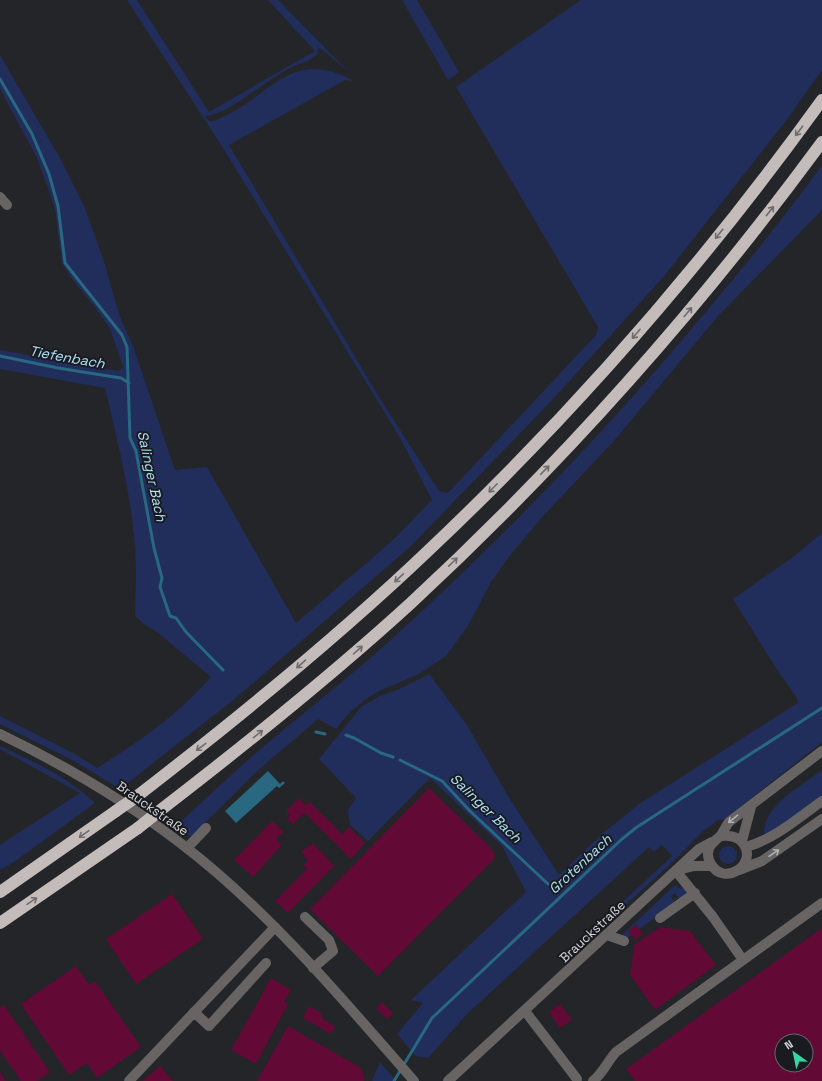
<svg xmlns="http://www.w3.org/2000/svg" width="822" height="1081" font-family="'Space Grotesk',sans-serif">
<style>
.green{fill:#212e5c}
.water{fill:#286881}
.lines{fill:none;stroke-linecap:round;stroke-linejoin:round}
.stream{stroke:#286881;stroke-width:3}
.building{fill:#630936;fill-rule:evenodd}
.minor{stroke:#676463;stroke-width:10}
.highway{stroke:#c4bcbb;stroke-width:12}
.highway-bridge{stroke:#c4bcbb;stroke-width:12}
.oneway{stroke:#6f6c6e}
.oneway2{stroke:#b0afb1}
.labels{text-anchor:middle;stroke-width:4;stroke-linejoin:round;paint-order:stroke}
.street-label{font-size:13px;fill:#d7d8db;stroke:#1a1b20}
.water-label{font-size:14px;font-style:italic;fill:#aee2f9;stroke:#1a1b20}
</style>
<rect width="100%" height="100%" fill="#232529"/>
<path class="green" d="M127,0h10l72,112 106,-61 -47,-51h10l64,65 12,8 -12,-7 -22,-18 -3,2 1,3c-7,9 -20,10 -30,16 -23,12 -59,45 -83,47l4,5c7,1 13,-4 20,-7 47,-25 65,-65 125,-33l-9,-1 -116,65 150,252 60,94 9,2 148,-158 2,-8 -142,-240 125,-87h241v70l-37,52 -120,153 -110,122 -144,149 -174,151 -117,92 -46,-28 -74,-37v-8l75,38 22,14c42,-26 81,-53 114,-91l-54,-45 -13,-8 -9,-8c0,-16 1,-31 1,-46 -1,-61 -17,-123 -31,-182l-105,-19v-19l119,21 4,-4 -13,-38 -15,-22 -23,-28 -10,-16 -7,-55 -18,-50 -37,-69v-34l61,105 24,48 19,54 16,55 13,29 42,124 32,-3 89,156 95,-81 41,-42 -33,-64 -176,-288z
M402,0h15l42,72 -11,8z
M822,165v45l-104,106 -105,126 -70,74 -35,42 -17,24 -22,42 -23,32 -27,18 -40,17 -13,8 -16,13 -14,17 -18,-10 -62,53 -65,65 -15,-11c24,-22 48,-45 72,-66 53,-46 109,-88 160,-136 105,-96 204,-200 296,-310 41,-48 81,-98 118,-149z
M822,533v209l-97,77 -7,1 -16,12 -25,26 -88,80 -3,-2 86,-80 -10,-11 -8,7 -5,-5 -181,166 -40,45 -12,-2 -19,-22 26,-31 -12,-3 115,-108 -24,-46 -72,-68 -62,63 -18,-16 -2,-15 8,-12 -37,-39 42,-52 19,-11 22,-8 27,-14 38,51 41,71 51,79 43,-41 37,-30 159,-101 -1,-5 -21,-30 -43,-69 60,-42z
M0,746c33,15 69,32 95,57l-81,59 -14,8v-25l80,-52 -80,-44z
M822,770v27l-49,35 -9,4c-3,-29 37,-50 58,-66z
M719 855a9 9 0 1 1 18 0a9 9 0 1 1-18 0Z
M675,885l5,4 4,-3 6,8 -10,6 -5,-7 -4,3 4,8 -36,25 -3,-4 -8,6 4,4 -5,3 -6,-2z
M380,1062l16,19h-24z"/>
<path class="water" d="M268,771l12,13 3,-3 2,2 -6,5 -2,-2 -41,37 -11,-12z"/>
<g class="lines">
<path class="stream" d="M0,79l32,55 17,40 9,32 7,57 57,72 5,12 3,91 6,13 18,97 8,30 -2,9 10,29 6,2 10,14 37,38
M0,356l58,12 50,8 13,2 8,5
M316,732l9,2
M346,735l8,3 27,15 12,4
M400,760l42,21 28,30 78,73
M394,1081l38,-63 190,-179 15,-12 185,-119"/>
</g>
<path class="building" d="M429,788l63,61 3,9 -117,118 -68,-67z
M299,798l7,7 4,-3 32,32 7,-7 16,16 -14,16 -46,-46 -12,11 -6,-5 3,-4 -4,-4z
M272,821l12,11 -8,7 6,6 -29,32 -19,-17z
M313,843l21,23 -46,47 -13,-12 32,-32 -4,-4 5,-4 -7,-9z
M172,894l31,45 -67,45 -30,-45z
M636,925l7,9 -8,6 -7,-9z
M660,927l30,4 26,34 -61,45 -25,-35 4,-30z
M822,928v153h-187l-9,-12zM782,1041h24v24h-24z
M76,966l13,19 6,-4 46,66 -44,31 -10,-15 -18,12 -48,-71z
M271,978l20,12 -7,12 4,2 -32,60 -25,-14z
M382,1002l11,11 -6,6 -11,-11z
M560,1004l12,16 -12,8 -11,-16z
M4,1005l46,67 -13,9h-16l-21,-30v-44z
M309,1006l14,8 -2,4 14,8 -4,8 -28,-16z
M288,1026l73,42 4,10 -2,3h-106z
M160,1066l13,15h-31z
M0,1072l6,9h-6z"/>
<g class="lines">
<path class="minor" d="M0,197l7,8
M0,734c77,37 151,82 216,138 73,63 135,137 198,209
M720,836c8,-1 16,-1 22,6 18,21 -18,46 -31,22 -3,-5 -4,-10 -2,-15 2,-7 8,-9 12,-14 3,-4 5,-9 8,-13l93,-71
M742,841l9,-34
M746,847c29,-8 52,-29 76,-46
M187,848l19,-20
M678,870l16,-4h18
M739,870l23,-9 60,-42
M676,871l37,46 30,43
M305,917l24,23 4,11 -20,17
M660,918l35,-25
M607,935l17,6
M525,1011l52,68
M194,1012l15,14 57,-63
M129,1081l146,-154
M448,1081l251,-232 13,-7
M593,1081c10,-8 14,-19 23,-29l206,-149"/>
<path class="highway" d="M136,797c101,-78 201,-159 294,-248 144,-136 276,-288 392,-449
M158,812c87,-67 172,-135 253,-209 151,-140 289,-295 411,-461
M0,892l116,-81
M0,923l138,-95"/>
<path class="highway-bridge" d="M116,811l20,-14
M138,828l20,-16"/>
</g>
<defs><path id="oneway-shaft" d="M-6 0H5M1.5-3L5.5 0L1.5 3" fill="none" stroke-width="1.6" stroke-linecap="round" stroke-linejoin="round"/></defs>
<g class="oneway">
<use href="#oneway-shaft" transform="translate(799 131) rotate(127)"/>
<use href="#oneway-shaft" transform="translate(770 211) rotate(-52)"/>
<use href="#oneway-shaft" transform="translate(719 234) rotate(129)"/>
<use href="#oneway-shaft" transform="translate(688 312) rotate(-50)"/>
<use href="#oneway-shaft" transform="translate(636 334) rotate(131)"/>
<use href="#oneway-shaft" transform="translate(545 470) rotate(-46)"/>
<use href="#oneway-shaft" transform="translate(493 488) rotate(135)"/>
<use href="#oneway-shaft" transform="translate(453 562) rotate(-44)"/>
<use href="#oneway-shaft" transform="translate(399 578) rotate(137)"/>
<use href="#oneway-shaft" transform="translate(358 650) rotate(-42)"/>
<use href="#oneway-shaft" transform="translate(301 664) rotate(139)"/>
<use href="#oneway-shaft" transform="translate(258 734) rotate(-39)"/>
<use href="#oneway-shaft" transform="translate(201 747) rotate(143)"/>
<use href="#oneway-shaft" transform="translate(84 834) rotate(145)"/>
<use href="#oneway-shaft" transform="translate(32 901) rotate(-34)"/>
</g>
<g class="oneway2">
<use href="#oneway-shaft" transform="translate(733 819) rotate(141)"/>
<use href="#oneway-shaft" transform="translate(774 853) rotate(-34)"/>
</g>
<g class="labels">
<g class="street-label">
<text transform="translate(153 808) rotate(35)" y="5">Brauckstraße</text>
<text transform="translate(592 931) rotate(-43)" y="5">Brauckstraße</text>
</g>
<g class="water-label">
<text transform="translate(67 357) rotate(10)" y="5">Tiefenbach</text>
<text transform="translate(152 476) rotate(78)" y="5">Salinger Bach</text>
<text transform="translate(486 808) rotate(44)" y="5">Salinger Bach</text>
<text transform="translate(580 864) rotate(-43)" y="5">Grotenbach</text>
</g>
</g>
<g transform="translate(794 1053) rotate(327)"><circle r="19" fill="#1a1b20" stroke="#66676b"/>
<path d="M0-3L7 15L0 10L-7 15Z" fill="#39d4a5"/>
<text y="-6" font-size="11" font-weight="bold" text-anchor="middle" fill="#d7d8db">N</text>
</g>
</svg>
